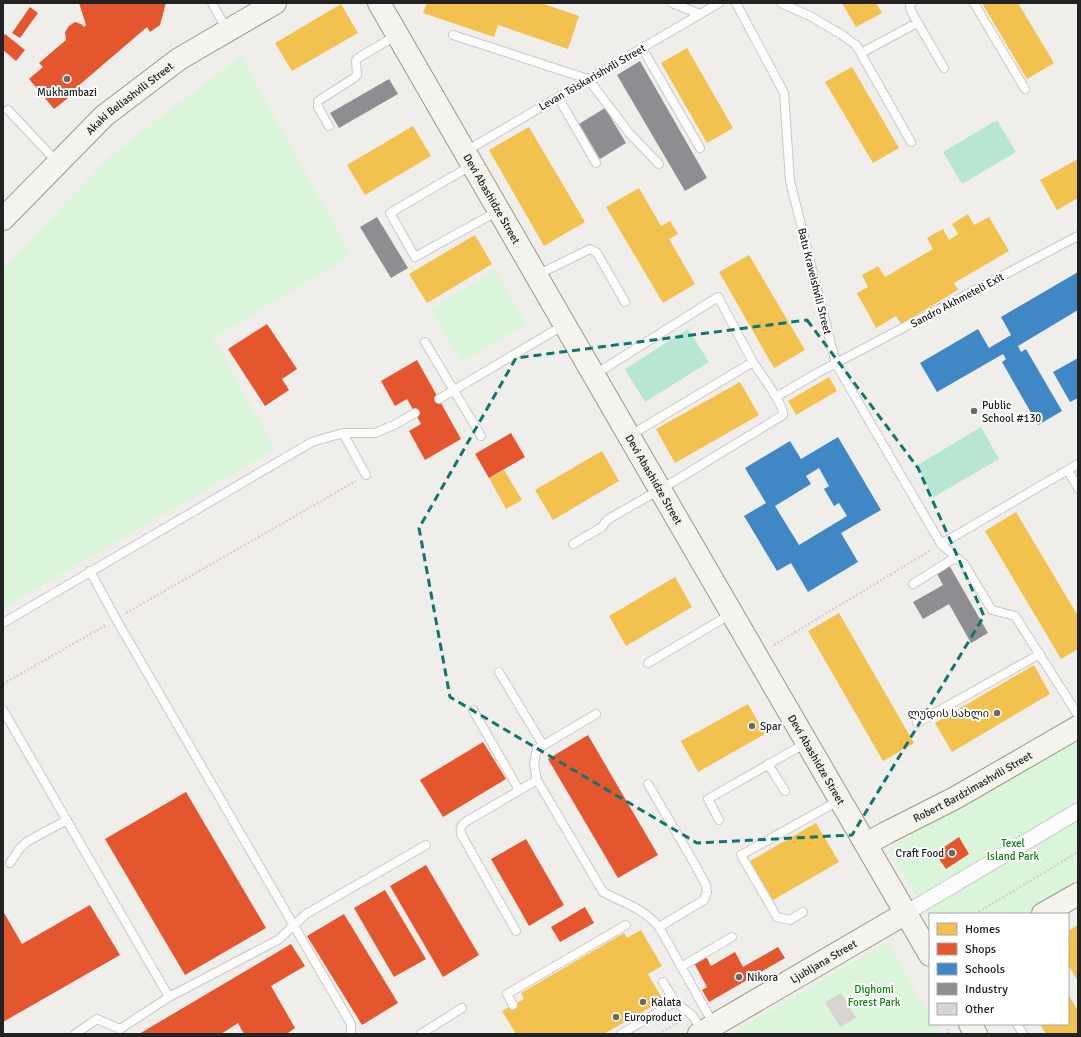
<svg xmlns="http://www.w3.org/2000/svg" width="1081" height="1037" font-family="Signika,'Noto Sans Georgian',sans-serif">
<style>
.park{fill:#daf5da}
.pitch{fill:#b7e6d2}
.homes{fill:#f2c14e}
.shops{fill:#e4572e}
.schools{fill:#3f88c5;fill-rule:evenodd}
.industry{fill:#8d8d92}
.building{fill:#d7d4d2}
.lines{fill:none;stroke-linecap:round;stroke-linejoin:round}
.lane-casing{stroke:#c9c8c7;stroke-width:10}
.street-casing{stroke:#c9c8c7;stroke-width:17}
.secondary-casing{stroke:#999a82;stroke-width:24}
.path{stroke:#dccecd;stroke-width:2.5;stroke-dasharray:2 2;stroke-linecap:butt}
.lane{stroke:#fdfcfc;stroke-width:8}
.street{stroke:#fdfcfc;stroke-width:15}
.secondary{stroke:#f4f4ed;stroke-width:22}
.marked{fill:none;stroke:#0f766e;stroke-width:3;stroke-dasharray:8 5;stroke-linejoin:round}
.poi-dot{fill:#6a6968;stroke:#fff;stroke-width:1.5}
.labels{text-anchor:middle;stroke-width:4;stroke-linejoin:round;paint-order:stroke}
.street-label{font-size:11px;fill:#222;stroke:#fff}
.poi-label{font-size:11px;fill:#222;stroke:#fff;text-anchor:start}
.park-label{font-size:11px;fill:#0c8416;stroke:#fff}
</style>
<rect width="100%" height="100%" fill="#f0eeeb"/>
<path class="park" d="M241,56l110,199 -138,83 62,111 -272,159v-339l107,-113z
M495,270l31,54 -64,38 -32,-53z
M1078,735v151l-47,28h-101v6l-42,-72z
M887,942l43,74v8h5l6,10h-211z"/>
<path class="pitch" d="M997,120l19,32 -54,32 -19,-32z
M688,329l21,33 -64,40 -20,-33z
M981,427l18,32 -65,38 -18,-31z"/>
<path class="homes" d="M427,3h114l38,13 -11,33 -70,-24 -4,12 -71,-24z
M842,3h34l6,10 -26,14z
M982,3h36l36,60 -27,16z
M341,4l17,29 -66,38 -17,-28z
M687,48l46,80 -26,15 -46,-80z
M852,67l47,81 -26,15 -48,-81z
M413,126l18,30 -66,39 -18,-30z
M529,127l56,95 -41,24 -55,-96z
M1078,159v39l-21,12 -17,-30z
M639,188l22,38 9,-5 8,13 -9,5 26,45 -32,19 -57,-96z
M968,214l6,11 15,-8 20,34 -55,32 4,7 -57,34 -5,-8 -20,12 -19,-35 11,-6 -6,-12 16,-9 7,11 48,-28 -6,-11 16,-9 6,11 9,-6 -6,-10z
M475,235l17,29 -65,39 -18,-29z
M749,255l56,95 -31,18 -55,-96z
M829,377l8,14 -41,24 -8,-14z
M740,382l19,33 -84,48 -19,-34z
M602,451l17,30 -66,39 -18,-30z
M504,470l18,30 -16,9 -17,-31z
M1016,512l62,104v33l-17,10 -76,-128z
M675,577l17,30 -66,39 -17,-30z
M839,613l75,130 -31,18 -75,-130z
M1034,665l16,29 -98,58 -17,-29z
M748,704l17,30 -67,38 -17,-31z
M816,823l23,39 -66,38 -23,-39z
M1078,925v56l-10,-16v-34z
M641,930l21,36 -14,8 15,26 -59,34h-88l-14,-23 22,-12 -3,-6 103,-60 3,5z
M1068,994l10,17v23h-32l-6,-10h28z"/>
<path class="shops" d="M79,3h87l-6,22 -10,7 -3,-5 -77,66 2,2 -18,14 -25,-30 14,-12 -4,-4 27,-23 -1,-8 4,-6 6,-4 6,2 3,3 2,-2z
M30,7l8,6 -18,25 -8,-5z
M5,34l20,16 -9,11 -13,-11v-13z
M267,324l30,45 -15,10 7,11 -24,16 -37,-57z
M417,360l44,79 -36,21 -16,-29 12,-7 -14,-25 -12,7 -14,-25z
M511,433l14,24 -36,21 -14,-24z
M588,735l70,120 -40,23 -70,-119z
M483,742l23,37 -63,38 -23,-37z
M186,792l80,136 -81,47 -80,-136z
M959,837l10,17 -23,15 -11,-16z
M526,839l38,66 -35,21 -38,-67z
M426,865l53,90 -36,22 -53,-91z
M385,890l41,69 -32,18 -40,-69z
M90,905l30,50 -117,67v-111l19,33z
M585,907l9,16 -34,19 -9,-15z
M344,914l54,89 -36,22 -55,-89z
M291,944l14,22 -34,20 24,42 -7,5 1,1h-45l-6,-11 -17,11h-82z
M778,947l7,11 -76,44 -7,-12 5,-3 -14,-26 12,-7 6,12 24,-14 8,15z"/>
<path class="schools" d="M1078,272v38l-60,36 3,6 5,-3 36,62 -24,14 -36,-63 4,-3 -3,-5 -66,38 -17,-29 58,-34 11,19 22,-13 -10,-18z
M1078,358v40l-8,4 -17,-30z
M838,437l43,73 -40,23 17,29 -50,30 -17,-29 -14,8 -33,-55 22,-13 -21,-35 45,-27 11,18zM819,468l10,18 -5,3 10,17 5,-3 8,13 -48,29 -24,-39 36,-22 -5,-8z"/>
<path class="industry" d="M640,61l67,117 -22,13 -68,-116z
M389,79l9,15 -59,34 -9,-15z
M605,108l21,35 -26,16 -21,-35z
M377,217l31,51 -17,10 -31,-51z
M949,565l39,68 -17,10 -22,-39 -26,15 -10,-17 30,-17 -7,-13z"/>
<path class="building" d="M841,993l15,25 -16,9 -15,-25z"/>
<g class="lines">
<defs>
<path id="lane" d="M212,3l15,27
M672,3l28,11
M736,3l48,90 6,88 46,183 105,180 23,20 28,46 23,6 63,99
M781,3l29,13 29,17 17,12 55,97
M912,3l-2,2 1,6 33,57
M974,3l51,86
M453,35l135,44 42,55 29,30
M642,48l58,100
M861,53l56,-30
M558,97l38,66
M8,110l49,52
M329,126l-11,-19v-6l36,-23 3,-3 -1,-14 2,-3 39,-23
M466,151l253,-148
M472,165l-82,48 25,44 83,-46
M537,275l53,-26 7,4 28,49
M425,342l56,94
M594,375l124,-78 35,65 -124,74
M776,397l43,-25 259,-136
M439,399l125,-74
M343,433l23,42
M1068,470l10,18
M573,544l29,-17 5,-7 71,-41 105,-64c2,-9 -24,-43 -30,-53
M941,544l137,-80
M90,571l26,48 235,405v10
M913,584l43,-27
M3,623l309,-181 31,-9h32l21,-9 19,-11
M648,663l83,-49
M499,672l44,73
M3,710l166,287
M473,710l46,80
M917,723l123,-69
M768,764l17,27
M537,780l66,112c22,12 39,15 56,35l45,-27 3,-8 -1,-7 -13,-24 -45,-77
M719,820l-11,-21 98,-56
M10,863l10,-15 8,-7 39,-21
M803,912l-13,8 -13,-3 -36,-62 97,-54
M659,927l55,98
M516,931l-55,-97c-1,-7 0,-9 6,-13l70,-41 -3,-16 3,-15 59,-35
M681,967l51,-30
M663,982l12,20 17,13 10,16
M513,1005l-6,-11 119,-69
M1017,1024l6,10
M75,1034l22,-15 23,10 49,-32 109,-57 28,-26 120,-69
M421,1034l41,-26
M621,1034l54,-32"/>
<path id="street" d="M906,913l172,-102"/>
<g id="secondary">
<path id="s1" d="M379,3l250,433 301,519"/>
<path id="s2" d="M3,219l101,-103 75,-57 96,-56"/>
<path id="s3" d="M866,844l20,-11 69,-35 123,-71"/>
<path d="M1043,914l35,-20"/>
<path d="M970,1024l6,10"/>
<path id="s4" d="M699,1034l207,-121"/>
</g>
</defs>
<use href="#lane" class="lane-casing"/>
<use href="#street" class="street-casing"/>
<use href="#secondary" class="secondary-casing"/>
<path class="path" d="M126,613l230,-132
M774,645l157,-95
M3,684l103,-59
M975,914l103,-62
M659,1034l22,-13
M947,1034l1,-5"/>
<use href="#lane" class="lane"/>
<use href="#street" class="street"/>
<use href="#secondary" class="secondary"/>
</g>
<path class="marked" d="M807,320l111,148 66,148 -132,219 -155,8 -247,-146 -31,-169 97,-170z"/>
<g class="poi-dot">
<circle cx="67" cy="79" r="4"/>
<circle cx="974" cy="411" r="4"/>
<circle cx="997" cy="713" r="4"/>
<circle cx="752" cy="726" r="4"/>
<circle cx="952" cy="853" r="4"/>
<circle cx="739" cy="977" r="4"/>
<circle cx="643" cy="1002" r="4"/>
<circle cx="616" cy="1017" r="4"/>
</g>
<g class="labels">
<g class="street-label">
<text transform="translate(592 77) rotate(-30)" y="4">Levan Tsiskarishvili Street</text>
<text dy="4" stroke="none"><textPath href="#s2" startOffset="175">Akaki Beliashvili Street</textPath></text>
<text dy="4" stroke="none"><textPath href="#s1" startOffset="226">Devi Abashidze Street</textPath></text>
<text transform="translate(815 281) rotate(76)" y="4">Batu Kraveishvili Street</text>
<text transform="translate(957 300) rotate(-28)" y="4">Sandro Akhmeteli Exit</text>
<text dy="4" stroke="none"><textPath href="#s1" startOffset="550">Devi Abashidze Street</textPath></text>
<text dy="4" stroke="none"><textPath href="#s1" startOffset="874">Devi Abashidze Street</textPath></text>
<text dy="4" stroke="none"><textPath href="#s3" startOffset="121">Robert Bardzimashvili Street</textPath></text>
<text dy="4" stroke="none"><textPath href="#s4" startOffset="144">Ljubljana Street</textPath></text>
</g>
<g class="poi-label">
<text x="67" y="96" text-anchor="middle">Mukhambazi</text>
<text x="982" y="409">Public<tspan x="982" dy="13">School #130</tspan></text>
<text x="989" y="717" text-anchor="end">ლუდის სახლი</text>
<text x="760" y="730">Spar</text>
<text x="944" y="857" text-anchor="end">Craft Food</text>
<text x="747" y="981">Nikora</text>
<text x="651" y="1006">Kalata</text>
<text x="624" y="1021">Europroduct</text>
</g>
<g class="park-label">
<text x="1013" y="847">Texel<tspan x="1013" dy="13">Island Park</tspan></text>
<text x="874" y="993">Dighomi<tspan x="874" dy="13">Forest Park</tspan></text>
</g>
</g>
<rect width="1081" height="1037" fill="none" stroke="#222222" stroke-width="8"/>
<rect x="929" y="913" width="140" height="112" fill="#ffffff" stroke="#a7a7a7"/>
<rect x="937" y="923" width="20" height="12" fill="#f2c14e" stroke="#a7a7a7"/>
<text x="965" y="933" font-size="12" fill="#222222">Homes</text>
<rect x="937" y="943" width="20" height="12" fill="#e4572e" stroke="#a7a7a7"/>
<text x="965" y="953" font-size="12" fill="#222222">Shops</text>
<rect x="937" y="963" width="20" height="12" fill="#3f88c5" stroke="#a7a7a7"/>
<text x="965" y="973" font-size="12" fill="#222222">Schools</text>
<rect x="937" y="983" width="20" height="12" fill="#8d8d92" stroke="#a7a7a7"/>
<text x="965" y="993" font-size="12" fill="#222222">Industry</text>
<rect x="937" y="1003" width="20" height="12" fill="#d7d4d2" stroke="#a7a7a7"/>
<text x="965" y="1013" font-size="12" fill="#222222">Other</text>
</svg>
